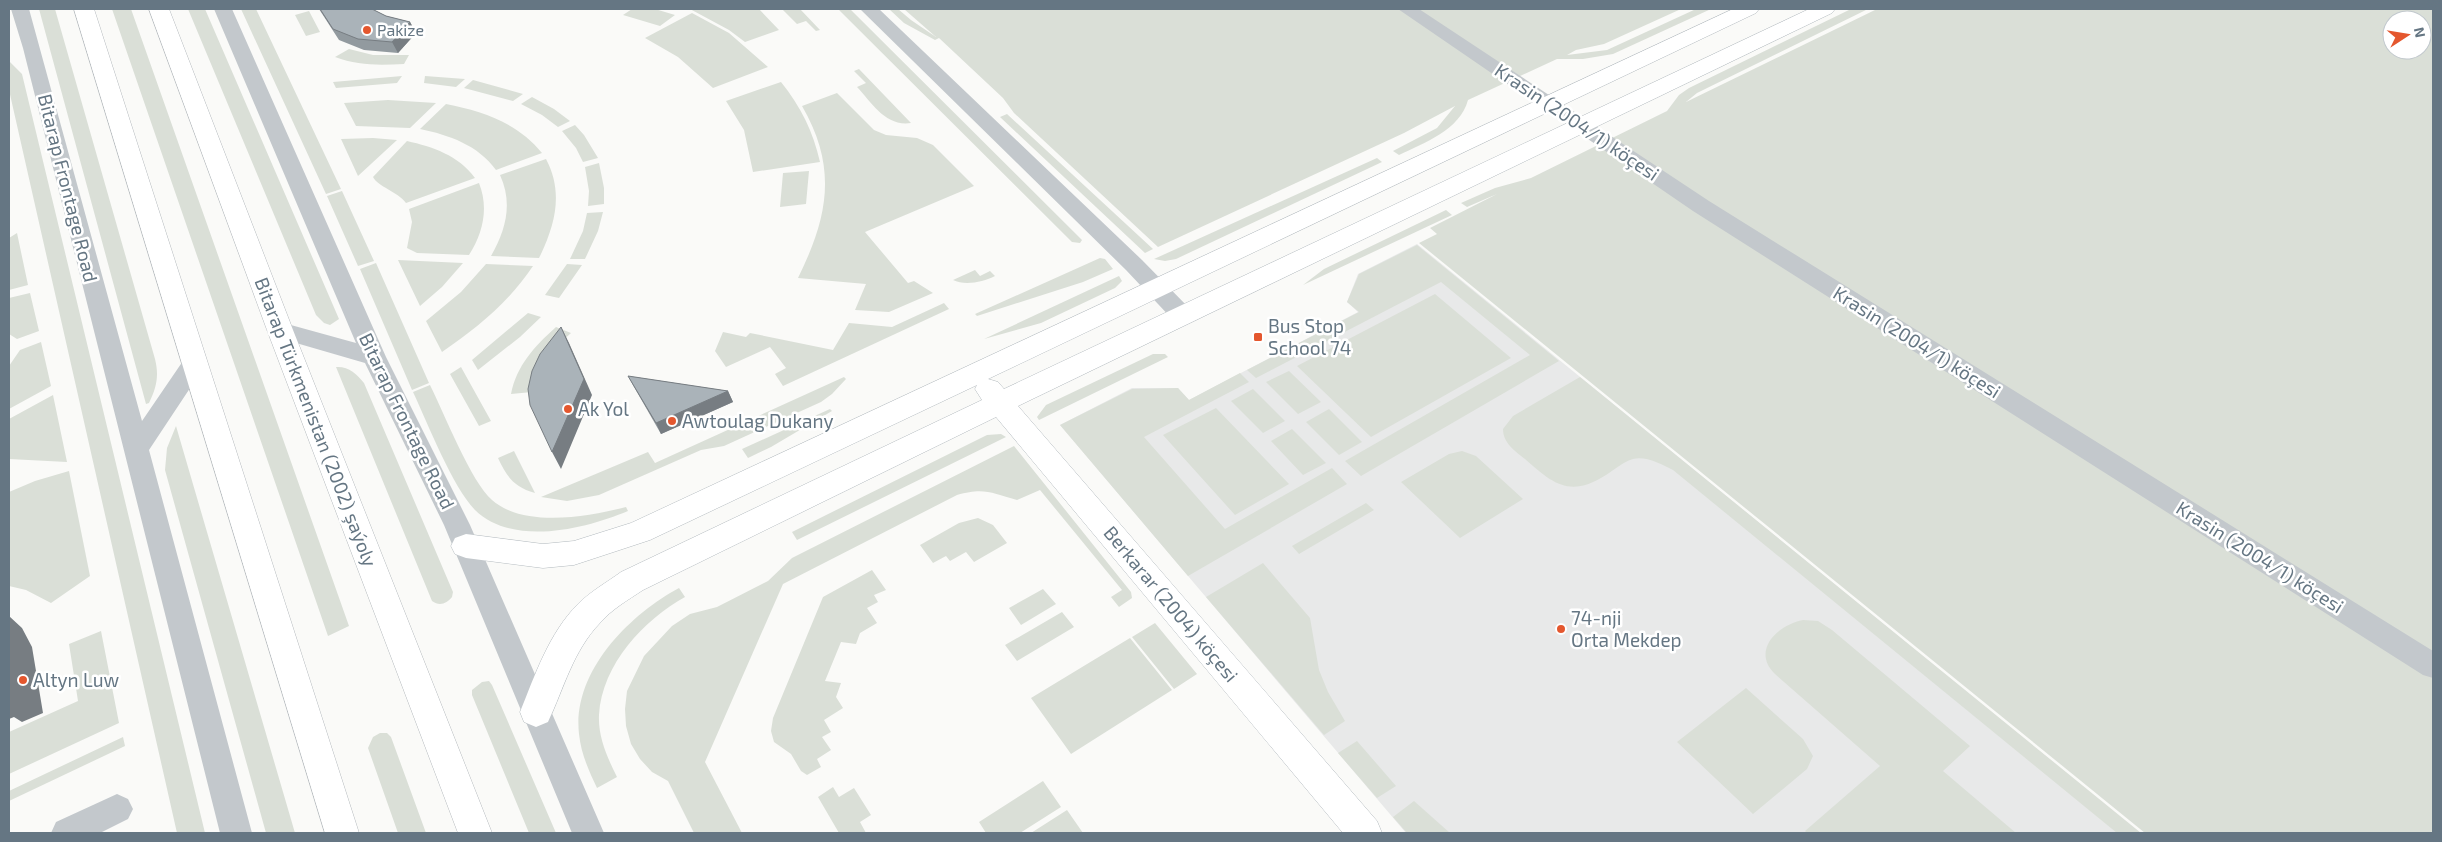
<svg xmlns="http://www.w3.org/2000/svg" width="2442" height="842" font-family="'Exo 2',sans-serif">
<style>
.built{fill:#e8e9e9}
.green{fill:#dadfd7;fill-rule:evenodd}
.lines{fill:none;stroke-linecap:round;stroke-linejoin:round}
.secondary-casing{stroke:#b3babf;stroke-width:1}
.primary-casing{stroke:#b5babe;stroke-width:1}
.street{fill:#c3c8cc;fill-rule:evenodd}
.secondary{fill:#fff;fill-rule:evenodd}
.primary{fill:#fff;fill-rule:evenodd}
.wall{fill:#929a9f}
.shaded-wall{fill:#777d82}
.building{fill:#aab3b9;stroke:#777d82}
.poi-dot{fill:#e4572e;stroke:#fff;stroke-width:2}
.labels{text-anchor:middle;stroke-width:5;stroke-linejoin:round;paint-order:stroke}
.far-poi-label{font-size:16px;fill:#657683;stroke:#fff;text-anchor:start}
.street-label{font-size:19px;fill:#657683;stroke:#fff}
.poi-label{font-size:19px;fill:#657683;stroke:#fff;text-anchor:start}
</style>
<rect width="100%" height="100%" fill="#fafaf8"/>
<path class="built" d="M1417,244l723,589h-734l-346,-408 72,-37h46l11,12 169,-88 -11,-10 11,-28z"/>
<path class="green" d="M39,9h16l100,350c4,16 2,28 -6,44l-3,1z
M112,9h19l218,617 -21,10z
M188,9h17l134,310 -9,6 -6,-2 -8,-8z
M241,9h15l85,180 -15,5z
M632,9h23l20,6 -15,11 -37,-11z
M690,9h69l20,21 -34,12 -16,-12z
M782,9h18l20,21 -4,1 -10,-10 -9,3z
M838,9h12l232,231 -2,3 -8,-1z
M889,9h9l13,11 25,17 -32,-28h777l-77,35 -28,6 -9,5 40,-5 89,-41h15l-98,45 -30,5h-26l-89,41c-8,30 -44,43 -69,55l-6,-4 44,-23 18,-22 -51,27 -246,114 -144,-134 -11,-15 -64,-60 -4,2 -31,-17z
M1851,9h17l-171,84 -11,9 191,-93h556v824h-288l-726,-590 18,-9 -7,-6 67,-34 -30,13 -6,-4 34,-15 36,-10 136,-67 12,-16 10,-7zM2392,20h30v30h-30z
M309,11l11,21 -14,4 -11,-21z
M692,13l37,20 39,34 -55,21 -35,-31 -33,-19z
M349,49l24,6h36l-5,9c-24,1 -46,2 -69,-7z
M9,61l13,13 183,759h-28l-168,-743z
M859,69l52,54c-25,4 -39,-20 -54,-36l9,-4 -12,-12z
M402,76l-5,7 -61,5 -3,-6z
M425,76l40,3 -9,8 -32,-4z
M473,80l50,14 -10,7 -49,-13z
M781,82c20,25 32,49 39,80l-67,10 -9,-42 -18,-29z
M837,93l37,37 12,5 31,3 16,7 41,41 -109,46 43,51 6,-2 19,12 -44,19 -34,-2 11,-26 -68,-6c30,-61 40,-110 4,-172z
M532,97l22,12 16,12 -12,6 -16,-12 -21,-11z
M388,100l48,3 -26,25 -54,-2 -12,-23z
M446,104c36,7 72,19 96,49l-46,17c-18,-25 -47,-35 -76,-41z
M1007,114l146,135 -8,4 -145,-136z
M575,125l9,10 14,23 -15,4 -7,-14 -14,-17z
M373,138l24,2 -39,36 -17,-37z
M407,141c26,6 51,14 68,37l-69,25c-9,-12 -28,-16 -33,-26z
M1377,158l5,4 -206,97 -11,2 -11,-2z
M546,159c17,32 10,63 -5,95l-2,4 -48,-2c15,-26 22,-53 9,-81z
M599,163l5,25v16l-16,2 1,-15 -4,-24z
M809,171l-3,33 -26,3 3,-34z
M479,183c10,25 4,50 -10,72l-52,-2 -10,-5 5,-26 -3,-13z
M342,191l32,70 -16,5 -31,-70z
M1446,210l6,5 -149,70 21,-16z
M603,212l-5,19 -13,28h-15l13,-28 4,-18z
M17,233l11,52 -19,5v-52z
M1417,245l142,116 -198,115 -16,-15 185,-106 -89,-73 -185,96 -9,-8 112,-58 -12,-10 12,-28z
M1100,258l5,1 8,10 -30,13 -106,34 -2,-2z
M398,260l65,3 -21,24 -22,19z
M376,263l53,120 -17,7 -52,-121z
M486,264l47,2c-24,36 -56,62 -91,86l-16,-31 35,-29z
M567,264l15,1 -23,33 -14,-3z
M975,270l5,6 10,-5 5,5c-12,6 -30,10 -42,4z
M1119,276l3,5 -7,7 -74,35 -57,16z
M30,293l9,38 -22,8 -8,-5v-36z
M1435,294l76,64 -140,79 -74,-71z
M944,303l5,6 -166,77 -8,-12 11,-6 -16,-21 -44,20 -11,-16 8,-19 23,5 4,-4 83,17 16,-27 43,4z
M528,313l13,4 -21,20 -42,33 -6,-10z
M556,327l15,6 -14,13 -25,46 -21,2c6,-29 23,-47 45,-67z
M41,342l10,44 -42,23v-43l11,-16z
M1153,354h12l3,3 -129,63 -2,-3 9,-12z
M336,367c12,-1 21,7 28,16l89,209 -1,5c-5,6 -12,10 -20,4z
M461,367l30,54 -12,5 -29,-52z
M1289,371l32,31 -23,12 -32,-32z
M1240,373l9,9 -105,55 81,92 107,-61 15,16 -159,92 -128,-151 72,-36 46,-1 11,12z
M844,377l2,2 -14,15 -11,8 -97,44 -23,4 -102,45 -32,6 -26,-4 107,-45 7,11z
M1580,377l561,456h-24l-444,-363c-12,-6 -27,-14 -40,-11 -10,3 -19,11 -27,16 -36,23 -53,9 -81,-16 -10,-8 -22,-16 -22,-30l10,-13z
M430,385c14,28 41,97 62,115 32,28 96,17 134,7l2,4c-43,18 -115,36 -153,-1 -23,-24 -47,-86 -62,-118z
M1253,389l32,32 -22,12 -32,-32z
M53,395l14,67 -58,-3v-40z
M1216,408l73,76 -54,31 -72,-80z
M830,409l2,2 -61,36 -23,11 -6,-9z
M1329,409l33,33 -23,13 -33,-33z
M176,426l119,407h-29l-101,-363 2,-22z
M1292,429l34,34 -23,12 -32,-34z
M1001,434l5,3 -209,103 -5,-8 195,-97z
M1014,446l117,146 1,6 -13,9 -8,-10 11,-7 -82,-100 -23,10c-25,-7 -33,-13 -60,-5l-174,89 -78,178 37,71h-48l-26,-52 -16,-9 -12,-13 -9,-15 -5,-18 -1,-17 2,-18 17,-35 28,-30 18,-12 27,-7 51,-26 24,-23z
M514,451l21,42c-21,-6 -28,-16 -37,-35z
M1462,451l14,5 47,43 -63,39 -59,-56 48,-28z
M69,471l21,105 -39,27 -25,-13 -17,-4v-94l26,-11z
M1366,503l8,7 -75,44 -7,-8z
M978,518l15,7 14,18 -33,19 -8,-10 -16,9 -4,-5 -13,7 -13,-18 39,-22z
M1263,563l47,55 9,52 9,22 17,29 -21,14 -118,-138z
M872,570l14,20 -12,5 4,7 -11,6 10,15 -17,10 -4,11 -15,-2 -16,39 16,2 -5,14 7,11 -19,12 7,12 -9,5 9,13 -14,9 4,8 -14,8 -6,-4 -10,-17 -17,-12 -3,-11 2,-13 50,-121z
M679,588l6,9c-41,23 -83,67 -86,118 -1,22 8,42 18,62l-20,11c-8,-17 -16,-34 -18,-54 -7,-62 50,-119 100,-146z
M1043,589l13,15 -35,21 -12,-17z
M1062,612l12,15 -57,34 -12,-16z
M1803,620l15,1 14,9 138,116 -27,25 73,62h-209l-2,-2 75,-65 -105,-92c-24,-23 2,-49 28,-54z
M1155,623l42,51 -23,15 -42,-52z
M101,631l18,92 -110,51v-42l69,-31 -9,-57z
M1130,638l42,52 -101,64 -40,-56z
M489,681l3,4 64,148h-27l-57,-138v-5l10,-8z
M1746,688l57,51 10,17 -6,13 -54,45 -76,-72z
M380,733h7l4,4 35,96h-28l-30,-85 5,-11z
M123,737l2,9 -116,55v-10z
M1357,741l39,45 -19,12 -39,-45z
M1043,781l18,26 -41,26h-34l-7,-11z
M833,787l6,10 15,-9 17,27 -11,7 6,11h-27l-21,-36z
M1414,801l36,32h-43l-14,-16z
M1067,810l16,23h-52z"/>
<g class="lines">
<defs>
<path id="secondary" d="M1733,9h26l-3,4 -768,366 10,3 6,7 805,-380h26l-3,4 -814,393 359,415 5,12h-39l-347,-416 -353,173c-15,10 -31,19 -43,33 -27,28 -36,65 -52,99l-12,5 -12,-5 -4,-10c15,-37 29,-79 58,-108 13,-13 28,-21 43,-32l361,-172 -7,-11 2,-4 -327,155 -76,25 -31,3 -77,-10 -11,-4 -4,-8 4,-8 11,-4 77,10 31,-3 57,-18z"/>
<path id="primary" d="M74,9h20l265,824h-34z
M149,9h20l124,321 199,503h-34l-191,-503z"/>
</defs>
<use href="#secondary" class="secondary-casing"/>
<use href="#primary" class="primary-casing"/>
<path class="street" d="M11,9h18l113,412 43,-63 9,-3 9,3 3,6 -57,86 103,383h-32l-197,-785z
M214,9h18l154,348 84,168 134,308h-32l-128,-308 -79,-162 -93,-27 -4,-6 4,-6 8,-2 76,21z
M860,9h19l263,251 48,49 4,6 -4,6 -8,2 -8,-2 -48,-51z
M1398,9h21l290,192 724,450v27l-10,-3 -730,-464z
M117,794l11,5 5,10 -5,10 -28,14h-49l5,-11z"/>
<use href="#secondary" class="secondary"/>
<use href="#primary" class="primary"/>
</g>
<path class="wall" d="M319,9h53l14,7 24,6 6,11 -18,20 -34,-3 -25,-10z
M628,376l100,15 5,11 -72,32 -27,-47z"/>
<path class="shaded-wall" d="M410,22l6,11 -18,20 -6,-11z
M561,327l8,16 23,52 -31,74 -9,-17z
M728,391l5,11 -72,32 -5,-11z
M9,616l13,12 10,19 11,66 -21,9 -8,-5 -5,2z"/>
<path class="building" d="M320,9h52l14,7 24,6 -18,20 -34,-3 -25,-10z
M561,327l23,52 -32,73 -22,-47 -2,-16 4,-18 8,-17z
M628,376l100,15 -72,32z"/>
<g class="poi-dot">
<circle cx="367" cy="30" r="5"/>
<rect x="1253" y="332" width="10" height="10" rx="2.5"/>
<circle cx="568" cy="409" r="5"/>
<circle cx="672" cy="421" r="5"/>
<circle cx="1561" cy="629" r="5"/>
<circle cx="23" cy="680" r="5"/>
</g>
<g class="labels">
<g class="far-poi-label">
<text x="377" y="36">Pakize</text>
</g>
<g class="street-label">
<text transform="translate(1577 122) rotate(34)" y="7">Krasin (2004/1) köçesi</text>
<text transform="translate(68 188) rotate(76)" y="7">Bitarap Frontage Road</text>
<text transform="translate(1917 342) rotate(32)" y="7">Krasin (2004/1) köçesi</text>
<text transform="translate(407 421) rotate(64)" y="7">Bitarap Frontage Road</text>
<text transform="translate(316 422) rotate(69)" y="7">Bitarap Türkmenistan (2002) şaýoly</text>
<text transform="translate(2260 557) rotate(32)" y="7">Krasin (2004/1) köçesi</text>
<text transform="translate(1171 604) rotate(50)" y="7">Berkarar (2004) köçesi</text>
</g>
<g class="poi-label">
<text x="1268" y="333">Bus Stop<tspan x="1268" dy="22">School 74</tspan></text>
<text x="578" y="416">Ak Yol</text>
<text x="682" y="428">Awtoulag Dukany</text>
<text x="1571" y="625">74-nji<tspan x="1571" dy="22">Orta Mekdep</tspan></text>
<text x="33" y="687">Altyn Luw</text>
</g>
</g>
<rect width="2442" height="842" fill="none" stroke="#657683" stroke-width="20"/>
<g transform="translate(2407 35) rotate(78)"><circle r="24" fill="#ffffff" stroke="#c1c8cd"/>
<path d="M0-4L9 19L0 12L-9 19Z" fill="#e4572e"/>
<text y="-8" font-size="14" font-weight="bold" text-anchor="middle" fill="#657683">N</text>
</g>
</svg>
